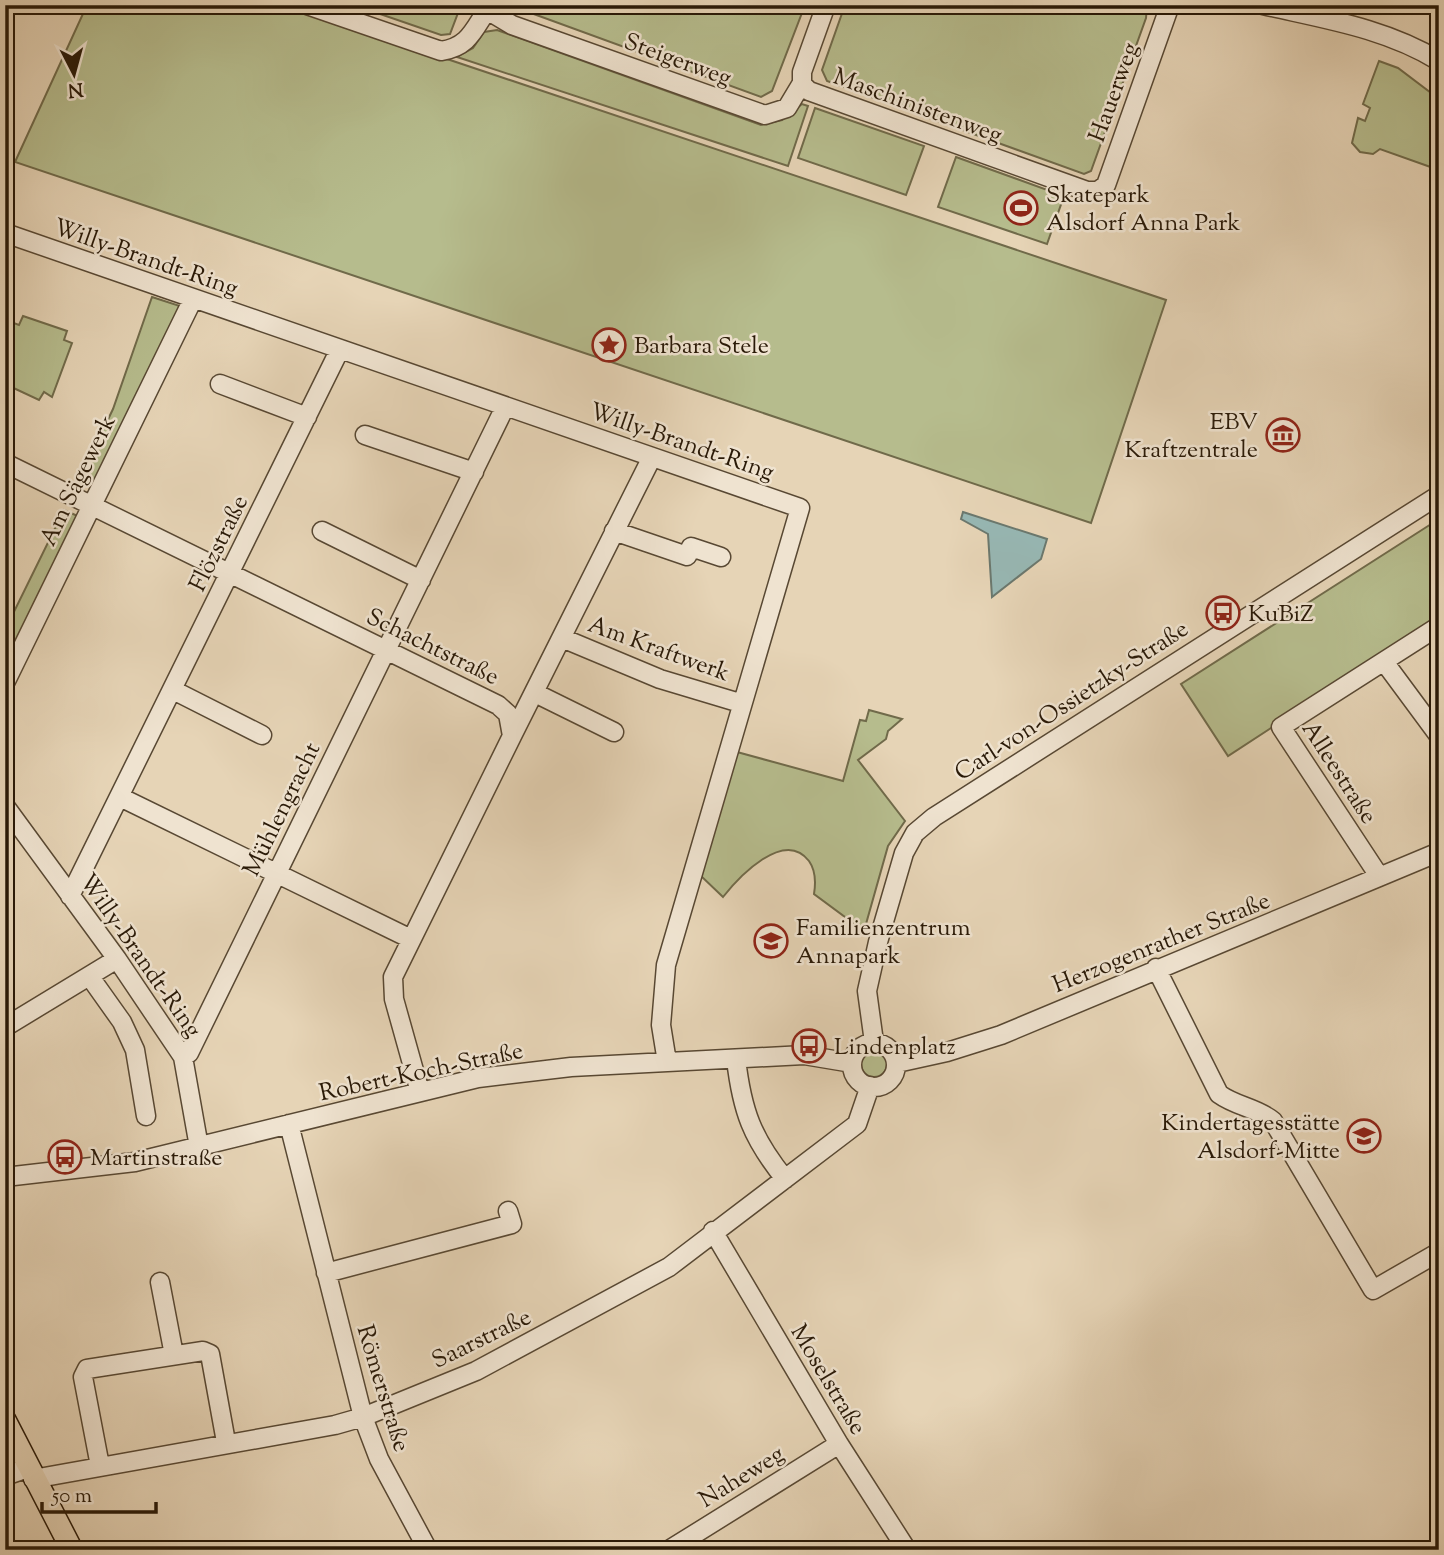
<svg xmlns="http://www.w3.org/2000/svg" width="1444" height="1555" font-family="'Sorts Mill Goudy',serif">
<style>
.green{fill:#b6bc8d;stroke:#706a4a;stroke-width:2}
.water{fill:#97b7b3;stroke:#6b786e;stroke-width:2}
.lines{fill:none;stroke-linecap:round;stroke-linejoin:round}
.minor-casing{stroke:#584833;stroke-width:21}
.major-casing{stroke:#291907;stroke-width:24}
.minor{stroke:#efe3d0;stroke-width:18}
.major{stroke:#e6d4b6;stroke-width:21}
.labels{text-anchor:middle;stroke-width:5;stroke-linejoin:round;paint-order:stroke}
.street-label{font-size:24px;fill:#291907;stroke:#efe3d0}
.poi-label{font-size:24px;fill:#291907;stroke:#efe3d0;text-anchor:start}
</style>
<rect width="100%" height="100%" fill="#e6d4b6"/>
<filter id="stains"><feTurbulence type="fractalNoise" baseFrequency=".00286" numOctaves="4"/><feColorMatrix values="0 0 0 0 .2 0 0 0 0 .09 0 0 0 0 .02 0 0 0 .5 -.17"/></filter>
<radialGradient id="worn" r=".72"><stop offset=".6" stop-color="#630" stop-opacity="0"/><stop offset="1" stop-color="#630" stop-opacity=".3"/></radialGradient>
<path class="green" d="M87,5h199l880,295 -75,223 -1076,-361z
M354,5h107l-11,29 -9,1z
M509,5h296l-33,86 -11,6z
M845,5h302l-1,13 -55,153 -7,3 -257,-93 -5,-11z
M497,30l264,95 21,-5 20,-16 6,2 -20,60 -331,-109 16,-9 11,-16z
M1379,61l19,7 41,31v71l-59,-21 -7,5 -13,-2 -8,-9 6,-25 7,3 5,-13 -7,-4z
M815,108l109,38 -18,49 -108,-37z
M956,157l108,39 -17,48 -109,-37z
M152,297l31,10 -88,180 -16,-7 34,-71z
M23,316l44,15 -3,9 8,3 -20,54 -8,-5 -5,8 -34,-16v-43l6,-19 8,3z
M64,510l16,7 -75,153v-40z
M1439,519v100l-211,137 -47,-72z
M869,710l33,9 -14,12 -2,8 -28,21 47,61 -17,25 -24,85 -50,-37c2,-12 2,-23 -5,-33 -25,-33 -71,17 -86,36l-22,-21 36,-124 106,29 17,-61 6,1z
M861 1064a13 13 0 1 1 26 0a13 13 0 1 1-26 0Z"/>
<path class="water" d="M963,512l84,27 -6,20 -49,38 -4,-63 -27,-15z"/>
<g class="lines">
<defs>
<path id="minor" d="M307,5l134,46c27,-4 32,-20 46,-41v-5
M826,5l-24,67v12l7,7 278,100h11l8,-6 64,-180
M1263,5c61,14 122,23 176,56
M487,10l25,15 253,90 22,-7 15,-25
M5,233l795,275 -134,457 -5,60 6,37
M220,384l87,33
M365,435l109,37
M5,463l493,242 10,9 4,22 -119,241 1,22 26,93
M322,531l99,49
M614,531l73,25 4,-9 30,10
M562,638l98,41 80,24
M1385,663l54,73
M5,683l188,-384
M173,690l89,45
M535,693l79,39
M512,736l140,-279
M120,797l291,142
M5,806l112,153 66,98 16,90
M1379,876l-98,-149 158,-101
M70,896l269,-545
M1156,968l63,126c18,13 37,13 54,27l100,169 66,-38
M90,977l32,45 13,28 11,66
M5,1027l112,-68
M874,1042l-7,-51 11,-49 26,-89 11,-20 19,-16 505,-322
M852 1065a22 22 0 1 1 44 0a22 22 0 1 1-44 0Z
M183,1057l6,-4 316,-646
M736,1059c6,52 16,79 49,120
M897,1063l50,-11 54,-17 438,-183
M289,1124l74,293 16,42 49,91
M5,1177l130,-15 343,-84 93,-11 233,-12 48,8
M713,1231l126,213 68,106
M326,1273l186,-49 -4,-13
M160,1282l14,73
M100,1466l-17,-89 4,-8 116,-18 7,3 16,88
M5,1476l23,-8
M33,1479l302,-54 28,-8 113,-46 193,-104 188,-143 13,-38
M669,1550l170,-106"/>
<path id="major" d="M5,1420l67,130"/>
</defs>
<use href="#minor" class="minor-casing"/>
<use href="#major" class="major-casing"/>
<use href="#minor" class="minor"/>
<use href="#major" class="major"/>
</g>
<defs>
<symbol id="stadium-ring" viewBox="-11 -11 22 22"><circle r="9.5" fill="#efe3d0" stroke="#8f2418" stroke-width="1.5"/><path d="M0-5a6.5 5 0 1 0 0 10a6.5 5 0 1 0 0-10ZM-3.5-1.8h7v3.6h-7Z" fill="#8f2418"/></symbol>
<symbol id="sight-ring" viewBox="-11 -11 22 22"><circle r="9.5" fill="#efe3d0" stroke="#8f2418" stroke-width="1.5"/><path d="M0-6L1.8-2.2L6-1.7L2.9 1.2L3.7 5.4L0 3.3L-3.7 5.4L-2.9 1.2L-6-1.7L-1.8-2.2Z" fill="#8f2418"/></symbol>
<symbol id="museum-ring" viewBox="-11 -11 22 22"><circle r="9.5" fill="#efe3d0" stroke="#8f2418" stroke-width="1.5"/><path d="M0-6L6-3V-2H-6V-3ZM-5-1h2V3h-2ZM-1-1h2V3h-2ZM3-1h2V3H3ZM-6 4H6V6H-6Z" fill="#8f2418"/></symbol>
<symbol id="bus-ring" viewBox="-11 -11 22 22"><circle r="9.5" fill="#efe3d0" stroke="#8f2418" stroke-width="1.5"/><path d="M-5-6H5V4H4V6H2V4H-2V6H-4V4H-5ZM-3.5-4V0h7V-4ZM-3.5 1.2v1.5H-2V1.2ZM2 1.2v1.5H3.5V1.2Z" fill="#8f2418"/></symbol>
<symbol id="school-ring" viewBox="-11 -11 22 22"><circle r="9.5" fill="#efe3d0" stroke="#8f2418" stroke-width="1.5"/><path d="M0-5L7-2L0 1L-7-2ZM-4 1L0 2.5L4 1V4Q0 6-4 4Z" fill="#8f2418"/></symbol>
</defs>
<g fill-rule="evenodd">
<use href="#stadium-ring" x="1002" y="189" width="38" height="38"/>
<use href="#sight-ring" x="590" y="326" width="38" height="38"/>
<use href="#museum-ring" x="1264" y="416" width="38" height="38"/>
<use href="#bus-ring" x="1204" y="594" width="38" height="38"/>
<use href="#school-ring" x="752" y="922" width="38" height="38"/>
<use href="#bus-ring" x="790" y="1027" width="38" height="38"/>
<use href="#school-ring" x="1345" y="1117" width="38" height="38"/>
<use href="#bus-ring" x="46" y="1138" width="38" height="38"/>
</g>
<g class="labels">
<g class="street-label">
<text transform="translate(678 59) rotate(20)" y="8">Steigerweg</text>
<text transform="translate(1113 92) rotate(-70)" y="8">Hauerweg</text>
<text transform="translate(918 105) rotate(20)" y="8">Maschinistenweg</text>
<text transform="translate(146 257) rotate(19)" y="8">Willy-Brandt-Ring</text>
<text transform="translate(682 441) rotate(19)" y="8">Willy-Brandt-Ring</text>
<text transform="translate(77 480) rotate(-64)" y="8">Am Sägewerk</text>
<text transform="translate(218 543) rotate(-64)" y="8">Flözstraße</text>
<text transform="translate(433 646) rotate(26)" y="8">Schachtstraße</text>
<text transform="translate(659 648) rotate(20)" y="8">Am Kraftwerk</text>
<text transform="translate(1071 700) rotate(-33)" y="8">Carl-von-Ossietzky-Straße</text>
<text transform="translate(1340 772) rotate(57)" y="8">Alleestraße</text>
<text transform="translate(281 809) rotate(-64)" y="8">Mühlengracht</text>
<text transform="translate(1161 942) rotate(-22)" y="8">Herzogenrather Straße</text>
<text transform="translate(141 955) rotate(55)" y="8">Willy-Brandt-Ring</text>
<text transform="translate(421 1071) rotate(-12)" y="8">Robert-Koch-Straße</text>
<text transform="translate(481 1338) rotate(-26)" y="8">Saarstraße</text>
<text transform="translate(829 1379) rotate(59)" y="8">Moselstraße</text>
<text transform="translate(384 1388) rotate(73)" y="8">Römerstraße</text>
<text transform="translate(741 1476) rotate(-32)" y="8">Naheweg</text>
</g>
<g class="poi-label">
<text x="1046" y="202">Skatepark<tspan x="1046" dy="28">Alsdorf Anna Park</tspan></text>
<text x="634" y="353">Barbara Stele</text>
<text x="1258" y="429" text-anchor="end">EBV<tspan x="1258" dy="28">Kraftzentrale</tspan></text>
<text x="1248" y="621">KuBiZ</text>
<text x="796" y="935">Familienzentrum<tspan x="796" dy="28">Annapark</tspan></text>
<text x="834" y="1054">Lindenplatz</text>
<text x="1340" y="1130" text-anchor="end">Kindertagesstätte<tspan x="1340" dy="28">Alsdorf-Mitte</tspan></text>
<text x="90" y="1165">Martinstraße</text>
</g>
</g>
<rect width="1444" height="1555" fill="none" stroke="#e6d4b6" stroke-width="28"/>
<rect x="7" y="7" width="1430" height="1541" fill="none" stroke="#291907" stroke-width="3.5"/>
<rect x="14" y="14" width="1416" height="1527" fill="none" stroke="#291907" stroke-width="2"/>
<g transform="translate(74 74) rotate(174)" stroke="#efe3d0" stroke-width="5" paint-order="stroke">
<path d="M0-5L12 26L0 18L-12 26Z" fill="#291907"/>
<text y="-10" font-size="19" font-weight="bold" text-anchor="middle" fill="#291907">N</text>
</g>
<path d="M42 1502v10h114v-10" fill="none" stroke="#291907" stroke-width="3.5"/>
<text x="52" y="1502" font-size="21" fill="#291907" stroke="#efe3d0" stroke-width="5" paint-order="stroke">50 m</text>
<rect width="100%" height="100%" filter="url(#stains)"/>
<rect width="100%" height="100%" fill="url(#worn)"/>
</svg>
